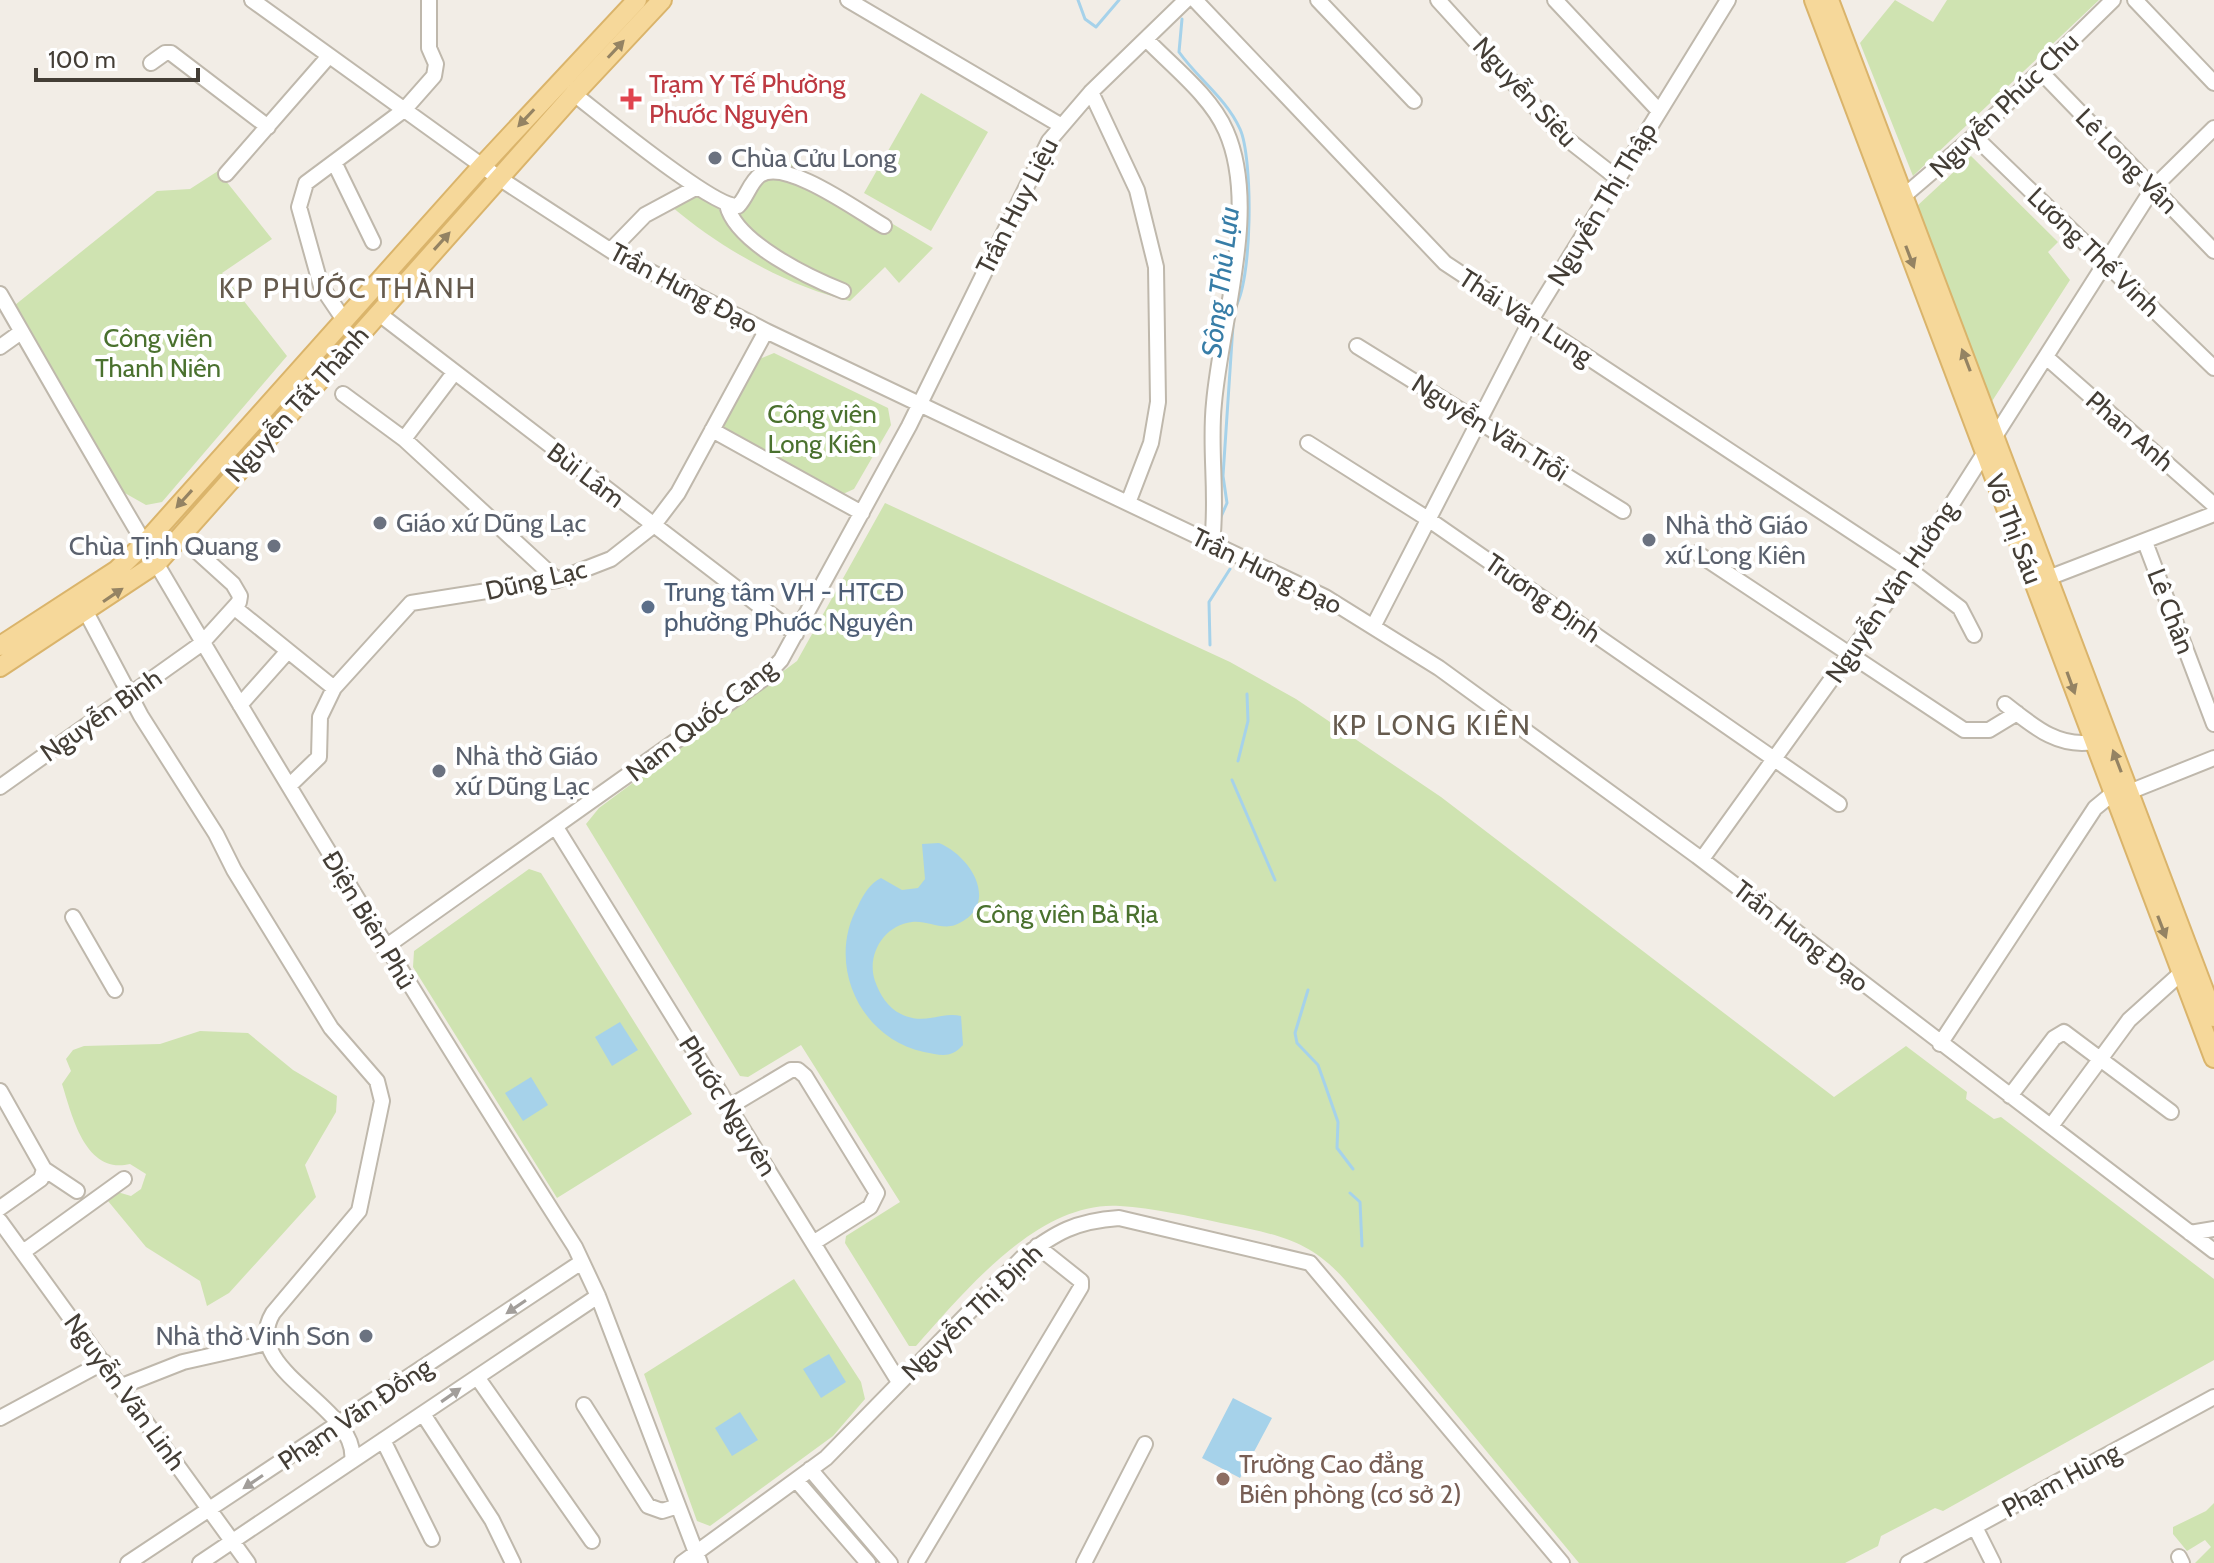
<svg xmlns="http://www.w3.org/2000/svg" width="2214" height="1563" font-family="Cabin,sans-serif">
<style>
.green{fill:#cfe3b1}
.water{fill:#a6d2ea}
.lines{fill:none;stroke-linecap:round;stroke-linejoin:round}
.stream{stroke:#a6d2ea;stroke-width:3}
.minor-casing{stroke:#bfb8ac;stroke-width:18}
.major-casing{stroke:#dab46b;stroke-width:22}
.minor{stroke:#fff;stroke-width:14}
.major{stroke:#f6d89a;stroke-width:18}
.oneway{fill:#948363}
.oneway2{fill:#a29e9a}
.health-dot{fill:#e0444e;stroke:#fff;stroke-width:3}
.worship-dot{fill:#6b7280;stroke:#fff;stroke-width:3}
.service-dot{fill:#5c6f8a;stroke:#fff;stroke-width:3}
.education-dot{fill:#8d6e63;stroke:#fff;stroke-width:3}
.labels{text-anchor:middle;stroke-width:8;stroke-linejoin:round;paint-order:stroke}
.health-label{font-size:26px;fill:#be3a42;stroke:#fff;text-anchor:start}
.street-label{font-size:26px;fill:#443e36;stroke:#fff}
.worship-label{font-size:26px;fill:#5b616d;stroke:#fff;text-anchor:start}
.park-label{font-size:26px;fill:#4a712e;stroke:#fff}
.service-label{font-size:26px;fill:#4e5e75;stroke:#fff;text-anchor:start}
.education-label{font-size:26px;fill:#785e54;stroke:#fff;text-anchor:start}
.water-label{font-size:28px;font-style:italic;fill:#377da7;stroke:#fff}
.neighbourhood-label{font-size:28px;letter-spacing:2px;fill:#665b4e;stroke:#fff}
</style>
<rect width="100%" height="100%" fill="#f2ede6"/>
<path class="green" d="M1895,0l38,22 14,-22h152l-186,176 -53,-133z
M921,93l67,39 -57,99 -67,-38z
M774,153l159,95 -34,35 -14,-16 -35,34c-63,-15 -128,-52 -178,-94l26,-15 39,28z
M1971,156l87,86 -10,10 22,28 -83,129 -70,-203z
M218,171l54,68 -50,34 65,83 -125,146 -16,3 -23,-13 -108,-187 142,-114 33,-2z
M774,353l114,55 3,17 -37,64 -11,5 -121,-66 35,-68z
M885,503l345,159 66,37 145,98 393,300 72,-51 61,46 -1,7 28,20 7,-2 213,162v81l-271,151 -8,-3 -54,28 -3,10 -33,17h-266l-234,-283c-37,-42 -72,-46 -124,-57 -32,-7 -68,-15 -101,-17 -81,-6 -155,85 -204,140h-7l-64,-103 1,-7 54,-34 -99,-157 -53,32 -8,-1 -154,-252 13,-16 198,-147z
M529,869l12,4 151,241 -135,84 -144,-231 1,-16z
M200,1031l48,2 45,37 44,26 -1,16 -31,53 11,32 -87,96 -22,13 -7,-25 -54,-34 -38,-46 6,-10 17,5 10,-7 5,-15 -16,-10c-45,11 -58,-49 -68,-80l9,-13 -5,-12 7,-9 11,-4 76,-2z
M794,1279l67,103 4,17 -32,37 -123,90 -13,-5 -53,-147z
M2214,1503v60h-19l16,-16 -6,-7 -18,11 -14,-17v-7l33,-16z"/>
<path class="water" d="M939,843c34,14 62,64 16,82 -14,5 -29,-5 -43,-3 -28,3 -46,33 -37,59 5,14 13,27 26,33 24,12 41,-3 60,2l2,29c-12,14 -23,10 -39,7 -65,-14 -98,-89 -66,-146 5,-11 12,-23 23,-28l21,12 16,-2 7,-9 -3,-35z
M620,1022l18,28 -26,16 -17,-29z
M531,1077l17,28 -25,16 -18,-28z
M829,1354l17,28 -25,16 -18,-29z
M1233,1398l39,20 -32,60 -38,-20z
M740,1412l18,28 -26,16 -17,-28z"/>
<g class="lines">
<path class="stream" d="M1078,0l7,19 11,8 23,-27
M1182,19l-3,33c19,27 47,46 61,77 13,28 13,155 -6,180
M1220,519l7,-16 -4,-27 10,-151
M1210,645l-1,-43 21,-33
M1238,761l10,-40 -1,-27
M1232,780l43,100
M1308,990l-13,43 2,10 21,22 5,14 15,43 -1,26 16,21
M1350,1193l10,9 2,44"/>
<defs>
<path id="minor" d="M252,0l247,178 117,76 150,77 559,266 114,71 258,188 517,395
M848,0l212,125
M1195,0l250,263 465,307 50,38 14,27
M1318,0l96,101
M1438,0l120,132 59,46
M1555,0l104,111
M2135,0l79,83
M1146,39c26,27 65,57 80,92 34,77 -5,190 -12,272 -5,46 4,92 -2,140
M151,63l14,-10h6l97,74
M2041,72l173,179
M1091,92l46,98 19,77 2,135 -7,41 -23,60
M574,94c26,20 139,114 164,112 9,-9 12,-24 22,-31 26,-17 98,36 124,51
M1974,136l240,232
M334,162l39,80
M226,174l103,-118
M1898,201l76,-65 139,-136
M727,205c9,38 83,73 116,86
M611,250l34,-35 52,-28
M0,294c184,322 375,640 575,953l23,49 102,267
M378,313l418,321
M344,320l-23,-34 -22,-79 7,-24 98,-73 30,-34 2,-12 -7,-16v-48
M1357,346l266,165
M0,347l21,-15
M2046,357l168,148
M343,394l61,45 153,141
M712,430l150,83
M404,439l50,-66
M1308,443l120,76 411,285
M2145,542l69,182
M1697,553l267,177h25l28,-17
M2048,578l166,-64
M235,608l99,80
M86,612l55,104 75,118 18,36 97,158 46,53 5,20 -23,110 -86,102c-35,58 87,93 79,148
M1374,625l157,-305 197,-320
M2005,704c27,21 52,44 88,38
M240,705l48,-54
M289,786l30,-29 1,-40 14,-29 77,-85 146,-23 54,-21 42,-33 25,-33 88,-162
M0,787l201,-143 38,-42 1,-6 -7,-12 -53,-48
M2129,792l85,-34
M557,829l342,553
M1702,859l208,-289 243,-382 61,-60
M73,917l42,73
M384,948l379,-269 18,-19 128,-234 140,-285 42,-49 95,-92
M1940,1044l155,-236 17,-14
M0,1091l44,78 33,22
M2010,1096l44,-58 10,-6 107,80
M729,1107l62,-37h7l7,6 72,117 -7,14 -57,36
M2051,1126l78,-106 51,-46
M0,1208l41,-29 3,-10
M0,1221l248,342
M2190,1233l24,-4
M23,1252l101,-73
M477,1377l115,164
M122,1386l61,-24 84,-19
M584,1405l64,101 14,5 16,-5
M423,1414l69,106 21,43
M0,1418l104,-56
M383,1440l49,99
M810,1469l80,94
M796,1480l72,83
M1975,1527l18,36
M2179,1557l3,6
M128,1563l452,-300
M200,1563l398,-267
M682,1563l144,-105 196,-200c34,-26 54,-37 97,-40l191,45 252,300
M916,1563l165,-276v-6l-44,-35
M1084,1563l61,-119
M1908,1563l306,-166"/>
<path id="major" d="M1814,0l400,1058
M1829,0l385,1017
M0,646l117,-76 29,-28 336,-376 155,-166
M0,667l157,-104 417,-469 88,-94"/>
</defs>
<use href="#minor" class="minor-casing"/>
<use href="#major" class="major-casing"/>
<use href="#minor" class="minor"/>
<use href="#major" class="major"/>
</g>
<defs><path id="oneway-solid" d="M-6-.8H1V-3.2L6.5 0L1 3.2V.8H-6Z" transform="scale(2)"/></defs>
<g class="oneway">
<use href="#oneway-solid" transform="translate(616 49) rotate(-47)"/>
<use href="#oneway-solid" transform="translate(526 118) rotate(133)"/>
<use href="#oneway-solid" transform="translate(442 241) rotate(-48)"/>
<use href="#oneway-solid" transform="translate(1910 257) rotate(69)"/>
<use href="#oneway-solid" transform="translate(1966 360) rotate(-111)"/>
<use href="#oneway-solid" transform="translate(184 499) rotate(132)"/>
<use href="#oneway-solid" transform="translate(113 595) rotate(-34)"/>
<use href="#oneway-solid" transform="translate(2071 683) rotate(70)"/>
<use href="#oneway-solid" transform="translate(2117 761) rotate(-111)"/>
<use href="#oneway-solid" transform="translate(2162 927) rotate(69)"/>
</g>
<g class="oneway2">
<use href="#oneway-solid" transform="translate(516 1307) rotate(146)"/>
<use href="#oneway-solid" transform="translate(451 1395) rotate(-35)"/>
<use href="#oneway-solid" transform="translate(253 1482) rotate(146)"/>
</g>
<path class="health-dot" d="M627 87h8v8h8v8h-8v8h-8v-8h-8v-8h8z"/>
<g class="worship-dot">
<circle cx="715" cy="158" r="8"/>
<circle cx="380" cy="523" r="8"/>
<circle cx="1649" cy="540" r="8"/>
<circle cx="274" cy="546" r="8"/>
<circle cx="439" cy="771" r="8"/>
<circle cx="366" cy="1336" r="8"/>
</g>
<circle class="service-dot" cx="648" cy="607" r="8"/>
<circle class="education-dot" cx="1223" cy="1479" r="8"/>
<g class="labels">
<g class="health-label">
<text x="649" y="93">Trạm Y Tế Phường<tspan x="649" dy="30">Phước Nguyên</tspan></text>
</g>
<g class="street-label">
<text transform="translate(1525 92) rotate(47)" y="9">Nguyễn Siêu</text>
<text transform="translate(2004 105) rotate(-44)" y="9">Nguyễn Phúc Chu</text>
<text transform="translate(2127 161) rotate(46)" y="9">Lê Long Vân</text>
<text transform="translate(1602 204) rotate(-59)" y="9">Nguyễn Thị Thập</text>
<text transform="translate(1017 206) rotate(-63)" y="9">Trần Huy Liệu</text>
<text transform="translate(2094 252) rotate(44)" y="9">Lương Thế Vinh</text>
<text transform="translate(684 288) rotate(28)" y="9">Trần Hưng Đạo</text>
<text transform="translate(1526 317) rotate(33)" y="9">Thái Văn Lung</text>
<text transform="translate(297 404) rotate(-48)" y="9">Nguyễn Tất Thành</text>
<text transform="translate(1490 428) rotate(32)" y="9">Nguyễn Văn Trỗi</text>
<text transform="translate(2130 431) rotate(41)" y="9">Phan Anh</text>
<text transform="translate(586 475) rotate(37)" y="9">Bùi Lâm</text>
<text transform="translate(2014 529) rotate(69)" y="9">Võ Thị Sáu</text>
<text transform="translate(1267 571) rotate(26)" y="9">Trần Hưng Đạo</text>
<text transform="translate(536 580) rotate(-13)" y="9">Dũng Lạc</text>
<text transform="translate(1891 592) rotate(-56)" y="9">Nguyễn Văn Hưởng</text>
<text transform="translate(1543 598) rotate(35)" y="9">Trương Định</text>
<text transform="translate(2171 611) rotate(69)" y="9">Lê Chân</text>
<text transform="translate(101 715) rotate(-35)" y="9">Nguyễn Bình</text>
<text transform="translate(701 720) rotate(-38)" y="9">Nam Quốc Cang</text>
<text transform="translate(369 920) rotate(59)" y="9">Điện Biên Phủ</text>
<text transform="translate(1801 936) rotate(38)" y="9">Trần Hưng Đạo</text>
<text transform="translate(728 1106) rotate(58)" y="9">Phước Nguyên</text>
<text transform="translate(972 1312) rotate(-44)" y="9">Nguyễn Thị Định</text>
<text transform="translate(125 1392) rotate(54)" y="9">Nguyễn Văn Linh</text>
<text transform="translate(355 1414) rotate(-34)" y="9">Phạm Văn Đồng</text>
<text transform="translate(2061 1480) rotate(-28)" y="9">Phạm Hùng</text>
</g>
<g class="worship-label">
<text x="731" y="167">Chùa Cửu Long</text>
<text x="396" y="532">Giáo xứ Dũng Lạc</text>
<text x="1665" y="534">Nhà thờ Giáo<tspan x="1665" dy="30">xứ Long Kiên</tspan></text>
<text x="258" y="555" text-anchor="end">Chùa Tịnh Quang</text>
<text x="455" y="765">Nhà thờ Giáo<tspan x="455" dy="30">xứ Dũng Lạc</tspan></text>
<text x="350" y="1345" text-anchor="end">Nhà thờ Vinh Sơn</text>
</g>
<g class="park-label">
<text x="158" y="347">Công viên<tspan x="158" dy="30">Thanh Niên</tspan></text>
<text x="822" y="423">Công viên<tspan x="822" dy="30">Long Kiên</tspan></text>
<text x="1067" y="923">Công viên Bà Rịa</text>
</g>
<g class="service-label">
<text x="664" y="601">Trung tâm VH - HTCĐ<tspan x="664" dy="30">phường Phước Nguyên</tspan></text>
</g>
<g class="education-label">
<text x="1239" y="1473">Trường Cao đẳng<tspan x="1239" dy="30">Biên phòng (cơ sở 2)</tspan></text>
</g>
<g class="water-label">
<text transform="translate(1220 282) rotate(-83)" y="10">Sông Thủ Lựu</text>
</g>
<g class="neighbourhood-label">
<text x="348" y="298">KP PHƯỚC THÀNH</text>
<text x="1432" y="735">KP LONG KIÊN</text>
</g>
</g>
<path d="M36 68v12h162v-12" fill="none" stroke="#443e36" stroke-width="4"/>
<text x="48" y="68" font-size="24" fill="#443e36" stroke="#ffffff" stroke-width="6" paint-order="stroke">100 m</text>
</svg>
